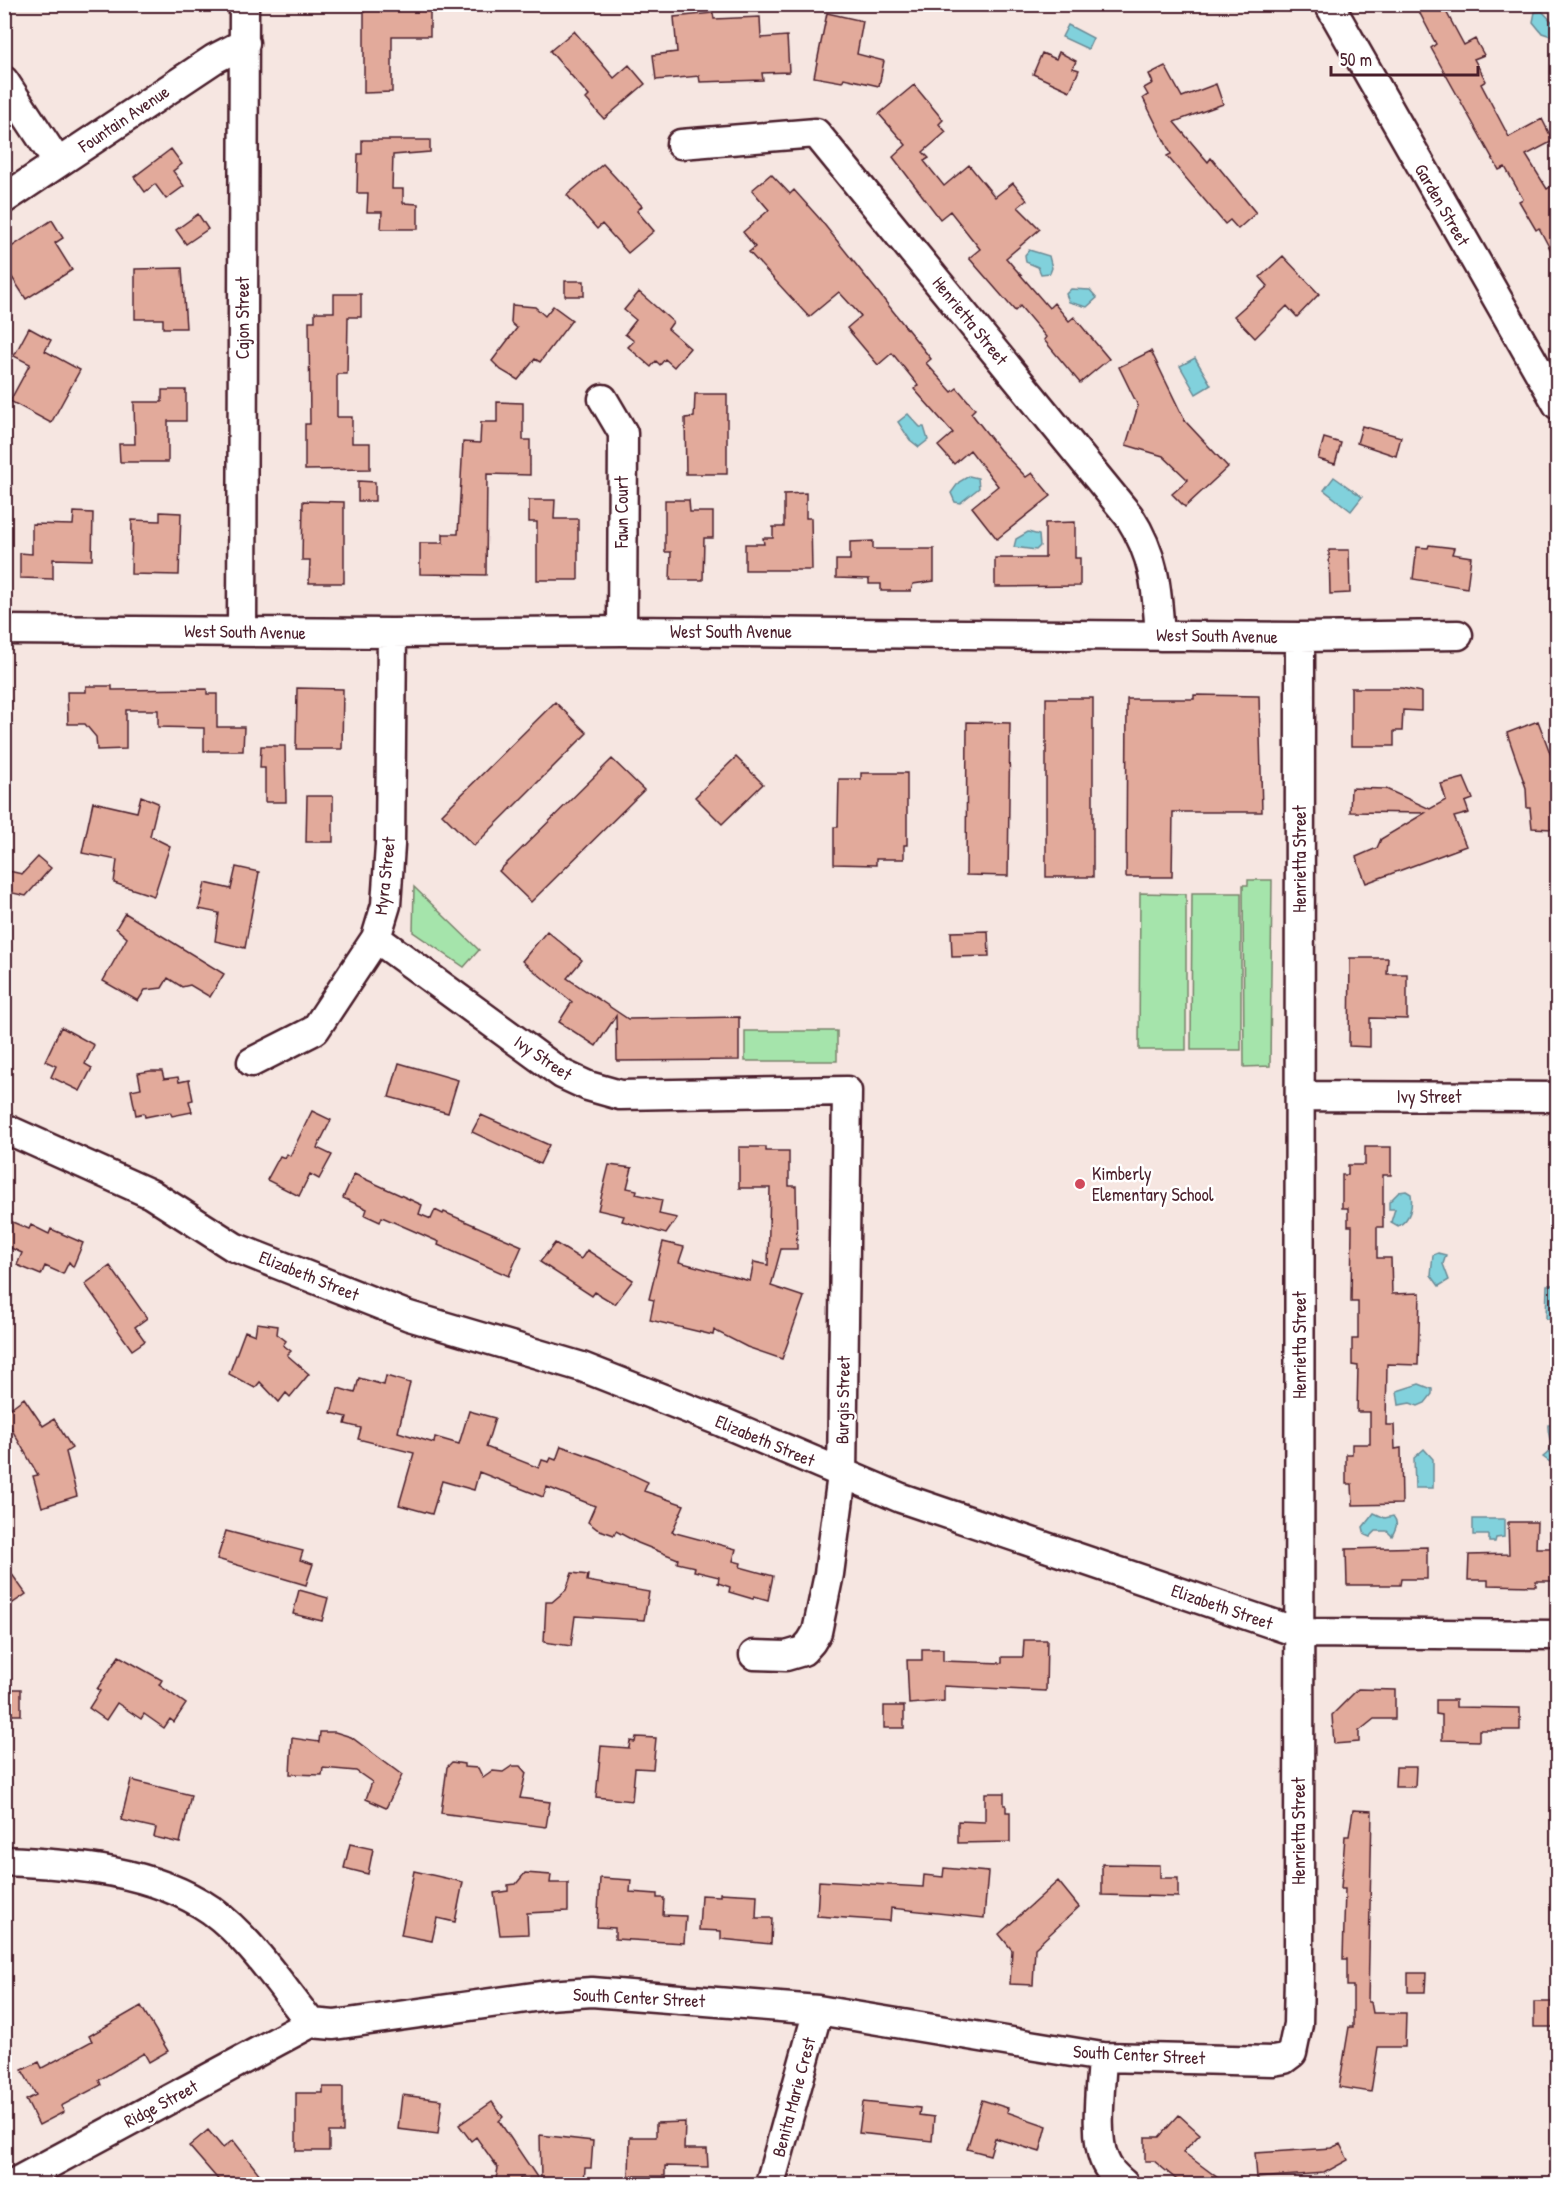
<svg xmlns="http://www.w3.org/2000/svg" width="1562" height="2189" font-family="'Patrick Hand',sans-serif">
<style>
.green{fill:#a5e4ab;stroke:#78826b;stroke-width:1.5}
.water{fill:#81d1dc;stroke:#6b8a95;stroke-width:1.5}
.building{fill:#e2aa9b;stroke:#4a1f2b;stroke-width:1.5}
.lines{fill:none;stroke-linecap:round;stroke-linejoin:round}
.minor-casing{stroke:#4a1f2b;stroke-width:33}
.minor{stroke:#fff;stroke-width:28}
.poi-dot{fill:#d1495b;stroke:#fff;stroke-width:2}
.labels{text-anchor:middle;stroke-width:5;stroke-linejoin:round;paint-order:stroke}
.street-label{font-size:18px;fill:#4a1f2b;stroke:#fff}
.poi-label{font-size:18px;fill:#4a1f2b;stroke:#fff;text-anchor:start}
</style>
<rect width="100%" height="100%" fill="#f6e6e1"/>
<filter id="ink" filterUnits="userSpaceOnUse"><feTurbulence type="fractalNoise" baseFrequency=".0167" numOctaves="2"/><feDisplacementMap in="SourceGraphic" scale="12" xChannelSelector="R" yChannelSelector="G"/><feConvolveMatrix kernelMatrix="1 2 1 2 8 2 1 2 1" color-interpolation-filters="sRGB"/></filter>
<g filter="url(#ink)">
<path class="green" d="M1248,880h24l-2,186 -26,1 -1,-182h5z
M414,887l65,63 -15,17 -51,-35z
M1140,893l46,1v156h-47z
M1192,893h49v157h-50z
M745,1031h92v30h-92z"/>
<path class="water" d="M1542,11l14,15 -5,10 -9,-3 -9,-11 2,-10z
M1068,25l25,13 -5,11 -26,-12z
M1029,250l20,6 3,12 -2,5 -9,1 -3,-7 -12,-5 -1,-7z
M1071,289l19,1 7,8 -10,9 -18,-5 -3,-8z
M1195,358l16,27 -15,9 -16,-28z
M908,414l12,13h4l4,13 -9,7 -9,-7 -12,-18z
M969,476l9,2 1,10 -19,15 -5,-1 -4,-9 8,-11z
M1334,477l28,20 -11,14 -27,-21z
M1028,532l11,3 1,11 -4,4 -22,-3 2,-8z
M1406,1191l5,3c2,13 -1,26 -13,32l-7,-4 4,-13h-6v-7l10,-10z
M1438,1253l8,2 -3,9 6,16 -10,6 -8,-11 2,-20z
M1547,1285h10v34h-11z
M1419,1384l13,5v5l-7,9 -7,3 -8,-3 -11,2 -2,-14z
M1548,1425h10l-1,35 -7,2 -7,-5c15,-11 4,-17 5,-32z
M1424,1449l9,10v29h-18l-1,-30z
M1374,1513l11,5 8,-2c6,7 3,12 -1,20l-5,-5h-11l-6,6 -5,-2 -2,-8z
M1473,1519h31v18l-8,1 -1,4h-6v-7h-16z"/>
<path class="building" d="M364,4l66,3v29h-38v56l-28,1z
M1415,4h27l22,41 11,-6 9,16 -10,4 12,22 -5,3 28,53 33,-18 11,22 -27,14 21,34 10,-6v79l-18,-34 -3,2 -17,-29 4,-2 -18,-32 -6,3 -68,-122 5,-4z
M713,13l1,6 46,-2 1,21 26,-2 2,36 -27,1 1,7 -63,2 -1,-6 -43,4 -3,-25 24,-3 -3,-35z
M827,13l36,8 -6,33 27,7 -5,25 -35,-8 -2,4 -28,-5z
M574,31l40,47 15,-13 16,19 -41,35 -18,-20 3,-3 -39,-45z
M1059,52l17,9 -3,7 6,2 -9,21 -37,-17 9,-21 14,6z
M1165,66l17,31 34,-13 7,20 -49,18 34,40 3,-4 45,55 -18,16 -8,-9 -5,4 -58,-68 4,-2 -28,-56 5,-3 -4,-7 9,-5 -4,-9z
M914,85l29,35 -4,4 7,8 -23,20 6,6 -5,3 20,25 25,-21 26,32 18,-14 14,17 -9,7 22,22 -34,29 43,50 5,-5 15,18 5,-4 35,42 -29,24 -36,-43 2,-3 -26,-31 -5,5 -46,-53 11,-9 -30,-38 -10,8 -47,-62 13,-12 -27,-31z
M362,140h68v12l-37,3 -1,34h11v14l15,1v25h-37l1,-17h-15l1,-19h-11l1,-39h4z
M171,149l11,15 -9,7 11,15 -18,13 -11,-15 -10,8 -11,-15z
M603,164l39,42 -5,5 17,20 -26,22 -26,-29 -5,5 -30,-34z
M771,174l19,20 4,-4 25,28 112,141 -5,4 26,29 5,-4 18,21 -4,4 29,37 26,27 6,-4 19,23 -54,43 -25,-32 26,-21 -28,-36 -16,14 -16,-18 15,-13 -39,-44 4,-4 -26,-32 -14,12 -31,-37 14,-12 -22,-24 -30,25 -60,-65 6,-5 -12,-15 26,-22 -17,-20z
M198,214l10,15 -22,15 -10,-14z
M52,220l11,18 -8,5 17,27 -46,29 -22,-34v-13z
M1283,256l36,38 -22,23 -10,-11 -32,32 -21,-22 34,-30 -8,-9z
M182,268l4,60h-23v-9h-28v-50z
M565,281h19v15h-19z
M639,292l34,30 -5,7 22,19 -16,19 -9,-8 -5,6 -4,-4 -5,6 -23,-20 6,-6 -9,-7 11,-14 -12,-10z
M334,294h27v23h-13l-1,57h-10v43h15v26h18v26l-65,1v-46h5l-1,-103h6v-9h19z
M512,305l23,2 10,9 8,-10 19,14 -32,42 -5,-3 -17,21 -17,-10 -9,-9 25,-33 -6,-5z
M29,328l22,12 -6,11 35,19 -29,53 -41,-22 20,-37 -16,-8z
M1151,351l34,70 43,46 -43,40 -13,-13 16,-14 -25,-24 -37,-11 12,-39 -19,-39z
M162,390h24v31h-18v41h-48l-1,-18h16l-1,-42h28z
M695,394h32v80h-41l-1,-56 9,-1z
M497,402l26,1v37h7v35l-43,-1 -1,101 -66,-1v-31h23v-9h15l5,-92 17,1 1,-21h16z
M1362,426l39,11 -5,19 -39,-13z
M1324,438l17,5 -6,21 -17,-5z
M358,481l17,1v19h-17z
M806,493v25h5l1,52h-67v-26h19l-1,-6h10v-11h11v-33z
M529,500h26l-1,19h24v61h-41v-58h-8z
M665,500h24l1,12h23v26h-9l-1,42h-33l1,-28h-6z
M303,501l41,1v81h-35l1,-23h-8z
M74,512l19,1 -1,47 -39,-1v20l-33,-1v-25l12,1v-30l41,1z
M160,512l21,1 -2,62 -48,-1 1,-54 28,1z
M1075,522v36h5v28l-85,1v-29h50v-35z
M873,541v8h61v32l-21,3 -2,7h-30v-7h-12v-5l-33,-1v-18h14v-18z
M1429,545l25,3 -2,6 19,3 -4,31 -54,-9 4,-32 11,1z
M1329,550h20l1,43 -20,1z
M86,686h26v4l95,-1v5h10v33h27l-1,24h-39v-23l-46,-1v-17h-32v39l-29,1 -1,-13 -11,-13h-17l-1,-32h19z
M297,688l46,1 -1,60h-46z
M1351,688h51l19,4v19l-18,-1 -1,21h-8v15h-43z
M1194,695l65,1 3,116h-89l-1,65h-46l1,-178h67z
M1046,698h47v179h-47z
M555,702l32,31 -113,113 -32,-32z
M1538,721l14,37h5v29h-6l1,42 -20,-1 -2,-20h-3l-1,-20 -19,-55z
M967,722l43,1 -2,153 -42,-1z
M261,746h24l1,56h-21v-34h-5z
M736,757l27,27 -41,40 -27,-27z
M612,759l32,31 -113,112 -32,-31z
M861,773h46v72h-3v14h-28v6l-42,-1v-37h4l1,-48h22z
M1464,778l9,21 -8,3 4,11 -15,4 12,29 -100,37 -10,-26 21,-9 4,-9 44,-26 -75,-1 1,-24 35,1 44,20 16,-9 -5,-16z
M141,796l17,7 -8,33 20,10 -16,50 -40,-13 3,-23 -35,-7 11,-51 44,10z
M307,796h26v46h-27z
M38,857l13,11 -25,28 -22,-5v-21l18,4z
M236,867l23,5 -14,76 -30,-7 4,-28 -20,-4 6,-26 26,6z
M125,913l99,61 -14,23 -20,-12 -8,2 -14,-9 -6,10 -17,2 -7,11 -35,-20 24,-43 -11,-10z
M547,931l35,29 -15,18 61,41 111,-2v43l-122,1 -1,-45 -20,30 -37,-24 13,-20 -50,-41z
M988,931l1,25 -37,1 -1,-25z
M1350,958h38l-1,16h20v45l-37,-1v29l-21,-1z
M61,1027l33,18 -9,19 7,4 -12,23 -29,-14 5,-11 -11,-5z
M399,1063l59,17 -10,33 -59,-16z
M150,1071h12l2,8 14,-2 1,5 10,-2 4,20 -4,1 3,11 -20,4 -2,-4 -25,5 -1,-4 -8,2 -5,-25 10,-2 -3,-15z
M312,1111l19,9 -14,28 15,7 -13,24 -9,-5 -11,22 -32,-16 13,-24 5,2 2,-4 3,2z
M481,1115l68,30 -9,19 -68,-32z
M739,1147h27v4h23v35h7l1,63h-16l-10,37 33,11 -22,62 -35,-12 -33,-17 -1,5 -63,-15 4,-20 -5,-1 14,-57 21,5 -5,15 71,19 4,-19 14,3 2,-77h-31z
M1365,1147h26v28h-8v52h-6v31h14l1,36 28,-1 -2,72 -31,-1 -1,61h8l1,24 6,-1 1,56 -49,1 -1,-21h-6v-30h6v-10h18v-32h-13l1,-46 -6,-1v-26h6v-37h-7l1,-76h-4v-18h-6v-33h6v-10h17z
M609,1165l23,3 -5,20 10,2 -1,4 26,6 -3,14 18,4 -11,16 -44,-13 2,-5 -26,-6z
M354,1174l68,31 -3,9 12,5 4,-9 8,4 1,-2 78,34 -13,30 -71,-31 1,-3 -57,-25 -2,5 -15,-7 2,-6 -24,-11z
M10,1221l19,8 2,-4 18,9 2,-5 32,14 -10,24 -4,-5 -6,12 -18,-8 -4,9 -24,-10 5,-12 -18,-8v-11z
M555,1243l26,16 6,-9 46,30 -18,24 -20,-12 -3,4 -52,-34z
M110,1266l37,52 -12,9 10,14 -13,9 -47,-66z
M257,1323l21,3 -1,8 9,7 -3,4 8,6 -4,4 22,19 -19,23 -4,-4 -7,9 -19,-20 -5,6 -26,-14 16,-43 10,4z
M386,1376l24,7 -12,49 36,11 1,-6 24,7 10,-33 26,7 -9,29 53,21 3,-8 7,2 2,-4 5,2 5,-14 40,14 47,22 -4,9 40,14 -12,27 64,17 -3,12 8,2 -1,4 33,9 -5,24 -14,-4 -1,3 -24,-7 1,-5 -12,-4 1,-6 -25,-6 1,-4 -18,-4 1,-4 -40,-16 -22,-12 -2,4 -17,-6 -9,-7 7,-16 -48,-19 -4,10 -64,-25 -5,18 -32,-9 -10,33 -33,-9 15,-52 -56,-14 3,-11 -16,-4 2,-7 -16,-4 7,-25 17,5 4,-15 25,7z
M24,1398l19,28 11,-7 18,29 -6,4 11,44 -35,11 -9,-31 5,-1 -34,-59v-3z
M1508,1522h29l-1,26h21v33h-21v5l-48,-1v-5h-20l1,-25 40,-1z
M226,1531l77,20 -3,9 13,4 -7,21 -89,-26z
M1427,1547v32h-26l-1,6h-53l-1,-36z
M4,1563l22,31 -22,15z
M572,1573l16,2 -1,6 62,11 -5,28 -69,-4 -4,30 -27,-4 2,-40h6l14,-12z
M299,1590l29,8 -6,23 -29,-7z
M1024,1640h23l-1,51 -102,-5v15l-35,3 -2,-44h15v-11h21v12l59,2v-6h21z
M119,1656l43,24 -3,5 27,19 -12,18 -4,-3 -6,9 -20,-14 -3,5 -24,-16 -11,17 -17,-12 11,-17 -3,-2z
M4,1689h17v26h-17z
M1358,1689l37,1v29h-21l-15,12v11l-25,2 -2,-29z
M1436,1700h20v7l64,1v22h-41v11l-37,-1v-25l-6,-1z
M884,1706h20v22h-20z
M320,1732h15l16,5 51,38 -16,33 -20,-9 6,-17 -16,-11 -33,-3 -1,7 -32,-1 2,-36 27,4z
M636,1737l20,1 -3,31 -18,-1 -3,33 -36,-4 5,-51 28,2 1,-7 5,1z
M452,1762l12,2v3l14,1 5,10 10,-7 10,1 9,-6h8l6,7 -6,25 30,4 -4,25 -105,-14 6,-46z
M1396,1767h20l-1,20h-20z
M131,1780l60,15 -11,48 -26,-6 2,-9 -35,-8z
M985,1793h19v12h2v7h4v30l-52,1v-22l27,1z
M1353,1810l19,1 -4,191h3l2,11h33l-1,34h-27l-7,45 -32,-5 10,-60h4v-41h-6v-27h-4l2,-70h-4l4,-53h4z
M350,1844l23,5 -5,25 -24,-6z
M1102,1864l58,1v13h18v19l-76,-2z
M944,1868l44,4 -4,46 -93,-10 -1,13 -73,-5 2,-35 104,6 1,-12 19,2z
M414,1871l49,11 -8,40 -18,-4 -5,23 -31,-6z
M525,1873l26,2 -1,8h18v28l-41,2 1,21 -28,1 -6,-42 14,-2v-6l8,-1z
M600,1878l31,2 -1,12 27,2v4h7l-1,17 23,1 -2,27 -69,-4v-11l-18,-1z
M1058,1881l21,26 -44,41 -2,37 -23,-1 2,-34 -13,-16z
M720,1893l37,2 -1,23h16l-1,26 -50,-5v-8l-22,-1 2,-35 19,1z
M1408,1973h18l-1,19h-17z
M1534,2002h23v25h-23z
M141,2006l27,45 -19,11 -5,-9 -45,27 2,5 -40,21 3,6 -25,13 -13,-25 10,-5 -14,-25 17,-8 3,6 50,-27 -3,-5z
M323,2087h20v45h-14v19h-33v-58h27z
M402,2095l40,5 -4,34 -40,-5z
M982,2100l26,8 -1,4 40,14 -7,26 -45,-14 -5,17 -23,-6z
M492,2102l11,15 -4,4 40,59 -19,-2 -1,6h-24l3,-16 -22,-31 -5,4 -12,-16z
M863,2102l57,6 -1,7 15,2 -2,24 -73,-8z
M1179,2115l21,19 -17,18 43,32h-44l-28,-23h-9v-24h14z
M685,2122l-1,27h23l1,18 -43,-1v10h-36l1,-39h26v-14z
M208,2130l15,18 10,-8 34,44h-45l-33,-38z
M540,2135l53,6 -2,27h-6l-1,15 -43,-3z
M1340,2144l8,16 -24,13 -67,5 -2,-25 76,-5z"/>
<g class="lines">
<defs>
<path id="minor" d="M1329,4l229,401
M4,81l54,82
M681,144l135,-11 313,383c26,40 28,73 31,120
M4,199l210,-140 31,-16
M603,399l20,34 -1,198
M4,630l388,3 230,-2 678,6 158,-2
M242,631l2,-627
M376,938l186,136 26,12 32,9 227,-4 -5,384 -13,99 -12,58 -6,10 -8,9 -17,5 -32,-1
M252,1062l63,-32 61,-92 10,-33 4,-60 2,-212
M1300,1096l258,1
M4,1128l147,66 83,53 175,69 173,51 140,55 179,76 399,135 258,2
M4,1861c69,3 149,9 207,49 39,28 69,75 100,113l23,2 214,-30 44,-3 226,18 284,47 171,4 11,-2 8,-6 6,-29 1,-49 1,-1338
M1102,2057c-1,28 -8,77 2,102 4,11 12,18 20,25
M12,2184l299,-161
M770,2184l48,-174"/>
</defs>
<use href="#minor" class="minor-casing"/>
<use href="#minor" class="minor"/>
</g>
</g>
<circle class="poi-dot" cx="1080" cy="1184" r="6"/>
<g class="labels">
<g class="street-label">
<text transform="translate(124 119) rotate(-34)" y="6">Fountain Avenue</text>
<text transform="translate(1442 205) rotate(60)" y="6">Garden Street</text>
<text transform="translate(243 318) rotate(-90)" y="6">Cajon Street</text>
<text transform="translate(970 321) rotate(51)" y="6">Henrietta Street</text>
<text transform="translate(622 512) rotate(-90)" y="6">Fawn Court</text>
<text transform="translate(245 632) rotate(1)" y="6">West South Avenue</text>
<text x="731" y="638">West South Avenue</text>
<text transform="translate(1217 636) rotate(1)" y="6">West South Avenue</text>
<text transform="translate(1300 859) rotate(-90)" y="6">Henrietta Street</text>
<text transform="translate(385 876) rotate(-84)" y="6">Myra Street</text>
<text transform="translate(543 1058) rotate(34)" y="6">Ivy Street</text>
<text x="1429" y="1103">Ivy Street</text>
<text transform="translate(309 1276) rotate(22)" y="6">Elizabeth Street</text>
<text transform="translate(1300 1345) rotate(-90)" y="6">Henrietta Street</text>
<text transform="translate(843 1400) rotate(-89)" y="6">Burgis Street</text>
<text transform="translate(765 1441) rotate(23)" y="6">Elizabeth Street</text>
<text transform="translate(1222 1607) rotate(19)" y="6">Elizabeth Street</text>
<text transform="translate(1299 1831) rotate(-90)" y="6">Henrietta Street</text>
<text transform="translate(639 1998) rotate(3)" y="6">South Center Street</text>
<text transform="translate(1139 2055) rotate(3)" y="6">South Center Street</text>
<text transform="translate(794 2097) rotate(-75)" y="6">Benita Marie Crest</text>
<text transform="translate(161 2104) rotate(-28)" y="6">Ridge Street</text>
</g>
<g class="poi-label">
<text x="1092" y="1180">Kimberly<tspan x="1092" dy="21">Elementary School</tspan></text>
</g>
</g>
<rect width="1562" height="2189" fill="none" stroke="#fff" stroke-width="24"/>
<rect x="12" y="12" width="1538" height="2165" fill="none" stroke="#4a1f2b" stroke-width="2" filter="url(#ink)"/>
<path d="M1331 66v9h147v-9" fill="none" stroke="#4a1f2b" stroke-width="3"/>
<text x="1340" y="66" font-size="18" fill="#4a1f2b" stroke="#ffffff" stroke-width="4.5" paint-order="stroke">50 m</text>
</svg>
